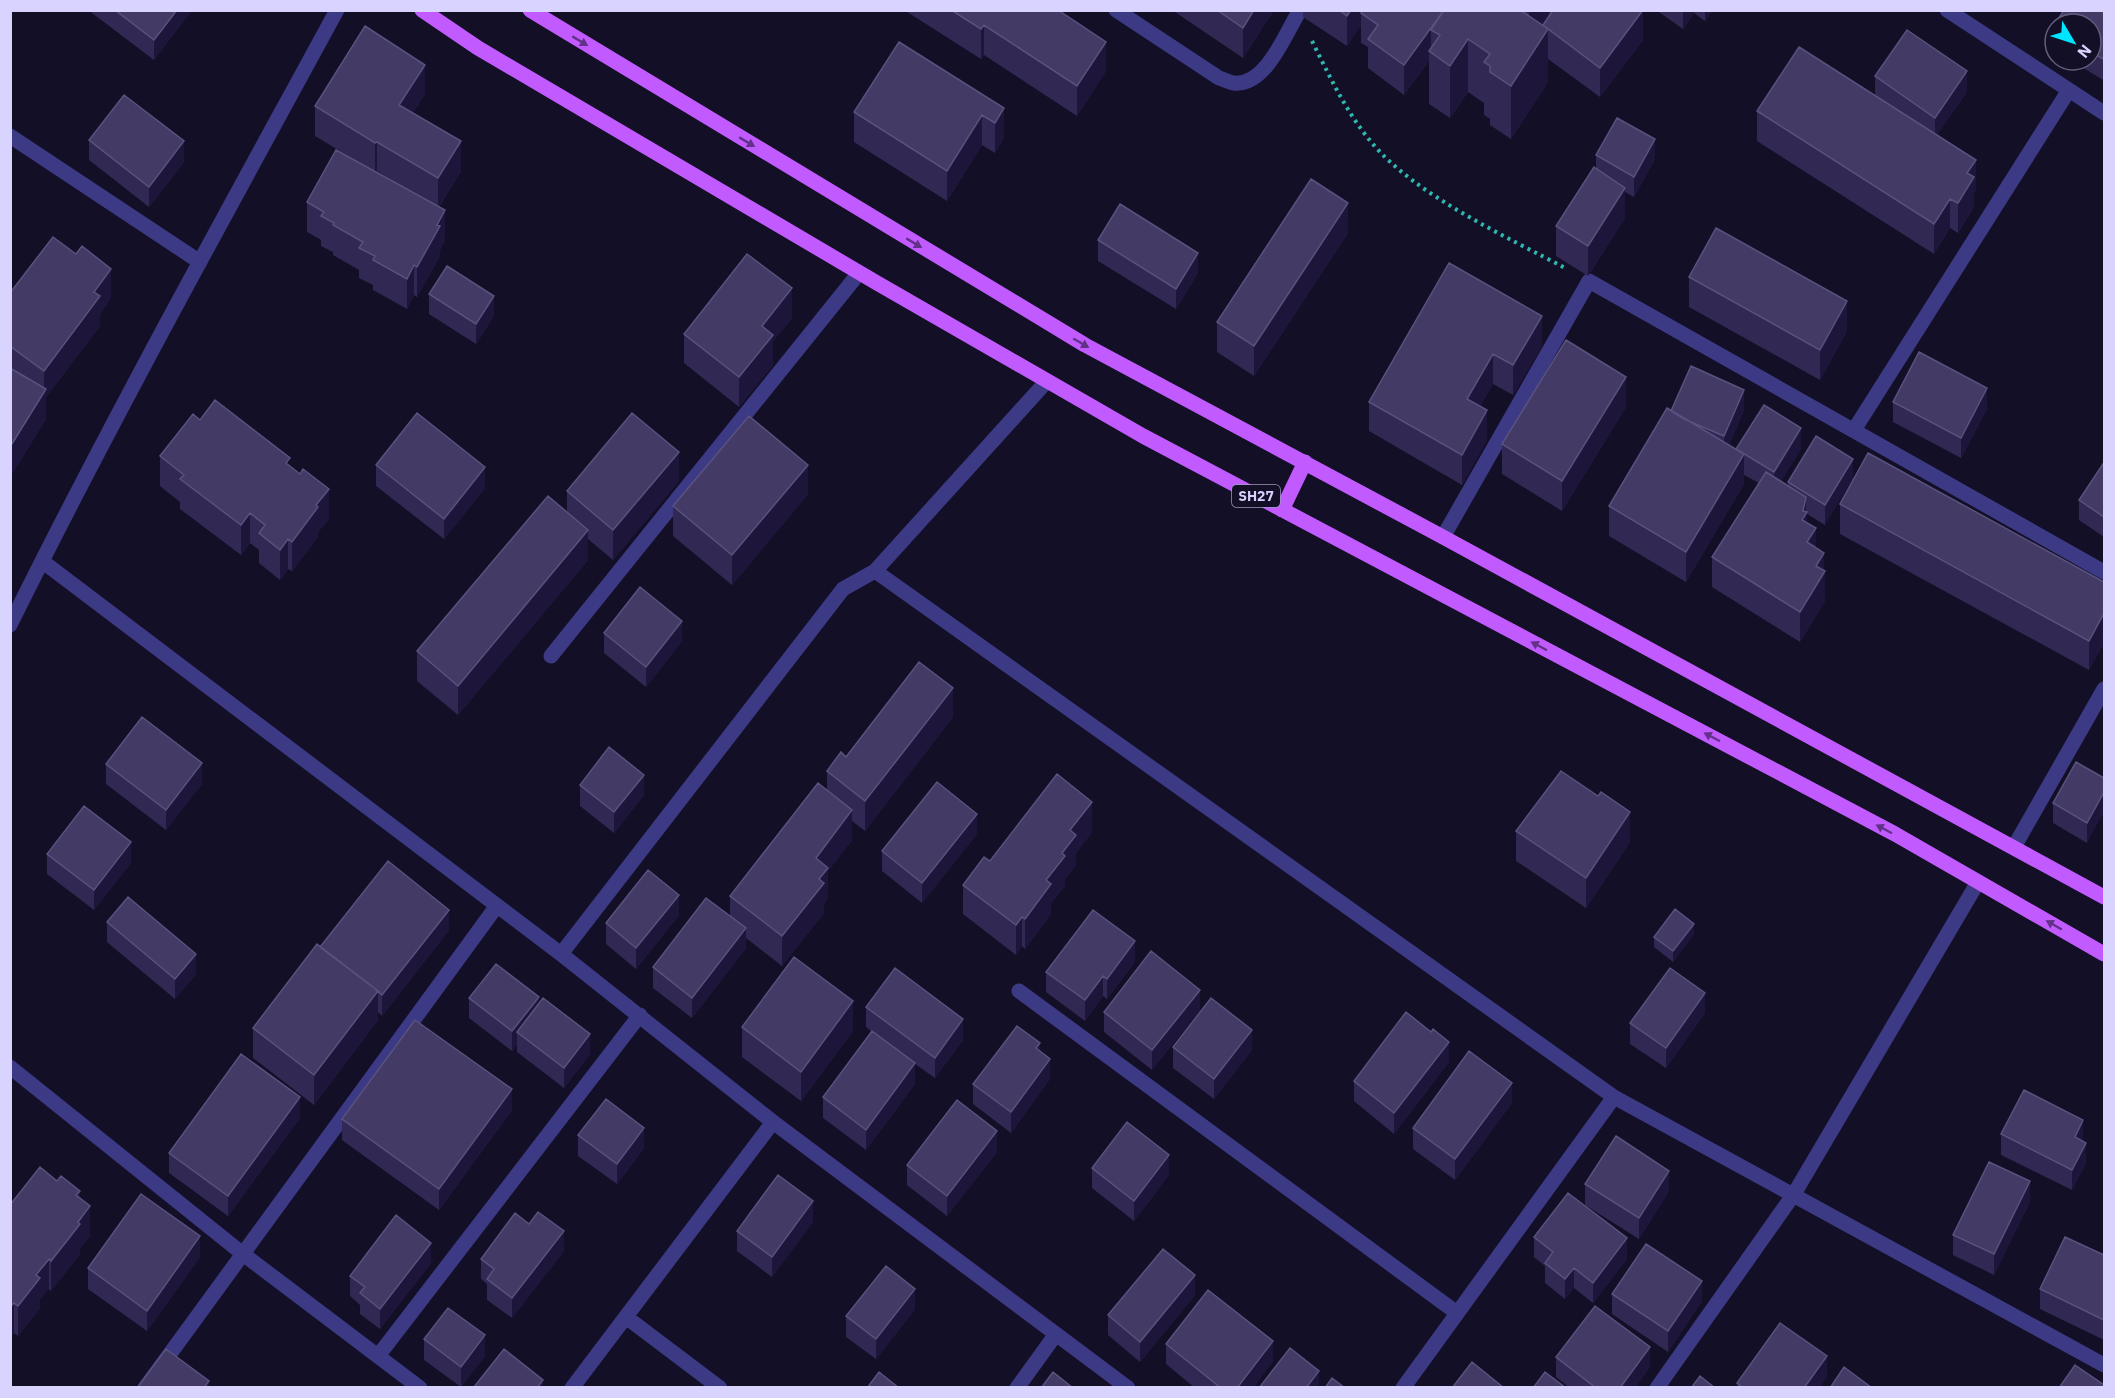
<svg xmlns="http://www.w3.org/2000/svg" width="2115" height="1398" viewBox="0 0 2115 1398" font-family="'IBM Plex Sans',sans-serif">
	<rect width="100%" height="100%" fill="#130f26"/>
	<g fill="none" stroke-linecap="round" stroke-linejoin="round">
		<!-- path -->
		<path stroke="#2fb8b0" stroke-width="4" stroke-dasharray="3 4.5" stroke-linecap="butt" d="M1312,41C1330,77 1346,112 1372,143C1415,195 1507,237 1567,269"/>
		<!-- lane -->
		<path stroke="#3d3a85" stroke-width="15" d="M551,656L859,273"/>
		<!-- street -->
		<path stroke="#3d3a85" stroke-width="15" d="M1116,10L1219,78C1223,79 1228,82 1233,83C1266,87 1285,34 1300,10
			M1947,10L2104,113
			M10,136L200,262
			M1854,430L2069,90
			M1443,537L1589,281L2104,572
			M42,561L561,954L773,1122L1128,1388
			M875,571L1614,1097L2104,1365
			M10,625C113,417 226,214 337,10
			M2014,847L2104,689
			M561,954L843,589L875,571L1047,381
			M1019,991L1457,1313
			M10,1067L243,1254L420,1388
			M626,1317L720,1388
			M378,1356L640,1015
			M145,1388L496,907
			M572,1388L773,1122
			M1017,1388L1056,1334
			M1403,1388L1614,1097
			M1657,1388L1794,1194L1978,882"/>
		<!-- primary -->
		<path stroke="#c25bff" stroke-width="15" d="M422,10L478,48L877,283L1143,436L1895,834L2104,954
			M530,10L1085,345L1443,537L2104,897
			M1282,510L1305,462"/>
	</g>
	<!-- wall -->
	<path fill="#312854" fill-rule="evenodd" d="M88,10H192L154,60Z
		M904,10H1058L1106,71L1077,116L984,55L981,59Z
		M1172,10H1274L1243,58Z
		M1303,10H1643V40L1600,97L1548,59V82L1511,139L1490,125V119L1484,115V103L1468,92L1450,118L1429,104V61L1404,95L1368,68V47L1361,43V25L1347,46L1303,17Z
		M1656,10H1713L1705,21L1694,13L1683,29Z
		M2104,10V77L2103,80L2070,60H2091V24Z
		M2055,24V51L2052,49V29Z
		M1875,76L1967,92L1937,135L1976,190L1974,192V207L1958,233L1950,228L1934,254L1757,141V111L1875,95Z
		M425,94L413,113L461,171L439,207L445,240L440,250V256L417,297L414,295L407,309L373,290V285L359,278V270L333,255V252L321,246V240L307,232V202L353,159L315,136V106ZM377,171L400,185L376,172Z
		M1004,108V138L995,153L982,145L947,201L854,142V112Z
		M89,140L184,162L149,207L89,160Z
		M1596,155L1655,159L1634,197L1625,192V218L1588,276L1556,256V226L1596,169Z
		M1348,233L1254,376L1217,352V322Z
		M1098,240L1198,273L1176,309L1098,261Z
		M1449,263L1542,346L1513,395L1493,384L1480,406L1487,440L1462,485L1369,431V402Z
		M1689,277L1847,331L1820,380L1689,307Z
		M10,293L111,298L100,314V326L46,397V419L10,477Z
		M429,294L494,316L476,344L429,314Z
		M792,318L773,341V365L739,407L684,363V334Z
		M1893,402L1987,409L1961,458L1893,422Z
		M1626,407L1562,511L1502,474V444Z
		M1744,410L1729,445L1736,450L1801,449L1781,481L1788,486V482L1853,459L1825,525L1807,514V523L1824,570L1825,601L1800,642L1712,587V557L1759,483L1744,475V484L1686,582L1609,536V506L1671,411Z
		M200,420L290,466L329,519L318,532V537L292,571L288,569L280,580L259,563V550L250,543L241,555L180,509V502L160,486V456Z
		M376,465L485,488L444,539L376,486Z
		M2104,465V537L2079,520V500Z
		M679,481L613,560L588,539V560L458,715L417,681V651L567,512V491Z
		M808,494L732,585L673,536V506Z
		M1840,504L2104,582V643L2089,670L1840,534Z
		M604,633L682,641L646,687L604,653Z
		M953,717L865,831L852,821V840L828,871V898L824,904V913L782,966L746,938V948L692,1018L653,988V967L730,916V896L827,790V771L846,757Z
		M106,764L202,784L166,830L106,784Z
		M2104,778L2087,843L2053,823V803Z
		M580,785L644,795L614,833L580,806Z
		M1516,831L1630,842L1586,908L1516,861Z
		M1092,832L1076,853V865L1065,879V886L1051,903V914L1025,949L1022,946L1016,955L963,914V885L990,861Z
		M977,834L922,903L882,871V851Z
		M47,854L131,863L94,910L47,874Z
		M679,915L636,969L606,944V923Z
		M107,922L196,974L175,999L107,942Z
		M449,930L382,1016L378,1012V1020L314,1105L253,1058V1028L320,947Z
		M1694,934L1673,962L1654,947V937Z
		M1135,962L1107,999L1103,996L1085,1021L1046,992V972Z
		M469,998L539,1005L590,1054L564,1088L517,1052V1045L512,1051L469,1018Z
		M866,1007L963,1040L935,1078L915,1064V1084L866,1150L823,1118V1097L872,1032L866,1027Z
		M1200,1010L1152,1070L1104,1032V1012Z
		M1705,1013L1666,1068L1630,1044V1023Z
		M742,1027L853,1031L801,1101L742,1057Z
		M1431,1032L1449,1062L1394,1134L1354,1101V1081Z
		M1173,1047L1252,1050L1214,1099L1173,1068Z
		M1040,1052L1050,1079L1011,1133L973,1104V1084Z
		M1512,1103L1455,1180L1413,1149V1128Z
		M512,1110L439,1210L342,1140V1119Z
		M300,1118L228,1216L169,1173V1153Z
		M2001,1134L2083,1140L2086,1163L2072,1190L2001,1155Z
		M578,1135L644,1148L617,1184L578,1156Z
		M997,1152L947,1216L907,1185V1165Z
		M1092,1168L1169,1175L1134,1221L1092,1188Z
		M1585,1184L1669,1191L1639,1239L1585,1205Z
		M80,1198L90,1236L80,1248V1254L51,1291L49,1289L40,1299V1308L18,1336L14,1333L10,1205Z
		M2030,1202L1994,1275L1953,1255V1235Z
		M813,1222L772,1277L737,1251V1231Z
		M1534,1237L1627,1259L1593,1303L1574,1288L1565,1299L1545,1283V1266L1534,1257Z
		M564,1251L512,1318L487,1300V1284L481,1279V1259Z
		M2104,1255V1340L2040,1309V1289Z
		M200,1257L147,1331L88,1289V1268Z
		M431,1263L380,1329L360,1314V1305L350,1296V1276Z
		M1612,1294L1702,1301L1668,1352L1612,1314Z
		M1195,1295L1140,1362L1108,1335V1315Z
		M915,1309L876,1359L846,1337V1316Z
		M424,1339L485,1356L461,1387L424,1360Z
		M1166,1344L1273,1361L1253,1388H1195L1166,1364Z
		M1556,1357L1650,1367L1635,1388H1570L1556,1377Z
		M1827,1376L1819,1388H1737V1383Z"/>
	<!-- shaded-wall -->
	<path fill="#1d163a" d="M177,10H192L154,60V40Z
		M1254,10H1274L1243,58V28Z
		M1351,10H1370L1361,13V25L1347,46V16Z
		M1444,10L1440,35L1431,30V53L1429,51V61L1404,95V65Z
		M1529,10H1554L1529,46Z
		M1643,10V40L1600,97V68Z
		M1683,10H1694V13L1683,29Z
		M1705,10H1713L1705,21Z
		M984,25V55L981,59V29Z
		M1548,29V82L1511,139V86Z
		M1468,39V92L1450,118V66Z
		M1106,42V71L1077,116V86Z
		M2104,56V77L2103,80V59Z
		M425,65V94L399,135V105Z
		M1967,71V92L1935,138V118Z
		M1004,108V138L995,153V123Z
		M982,115V145L947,201V171Z
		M1655,139V159L1634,197V177Z
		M184,141V162L149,207V187Z
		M461,141V171L438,208V178Z
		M377,142V171L375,173V143Z
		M1976,160V190L1974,192V207L1958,233V203L1967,173Z
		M1625,188V218L1588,276V246Z
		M1950,199V228L1934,254V224Z
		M1348,203V233L1254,376V346Z
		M445,210V240L440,250V256L417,297V267Z
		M1198,253V273L1176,309V289Z
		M414,265V295L407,309V279Z
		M111,269V298L100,314V326L46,397V419L10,477V447L44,393V371L94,292Z
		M792,288V318L773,341V365L739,407V377L762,326Z
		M494,296V316L476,344V324Z
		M1847,301V331L1820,380V350Z
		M1542,316V346L1513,395V365Z
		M1493,354V384L1467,428V399Z
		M1626,377V407L1562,511V481Z
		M1987,388V409L1961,458V438Z
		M1744,390V410L1724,457V436Z
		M1487,410V440L1462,485V455Z
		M1801,428V449L1774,493V472Z
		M679,452V481L613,560V530Z
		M1744,454V484L1686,582V552Z
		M1853,459V479L1825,525V505Z
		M808,465V494L732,585V555Z
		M485,467V488L444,539V519Z
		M329,489V519L318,532V537L292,571V542L316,505Z
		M1806,497V514L1807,512V542L1816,528V558L1802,550L1803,511Z
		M250,513V543L241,555V525Z
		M588,530V560L458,715V686Z
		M288,539V569L280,580V550Z
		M1824,553V573L1825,571V601L1800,642V612L1816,566Z
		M2104,613V643L2089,670V641Z
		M682,621V641L646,687V667Z
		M953,688V717L865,831V801Z
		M202,763V784L166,830V810Z
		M644,775V795L614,833V812Z
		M2104,792V812L2087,843V823Z
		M1092,802V832L1076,853V865L1065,879V886L1051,903V914L1025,949V919L1062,853L1070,830Z
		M852,810V840L828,871V898L824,904V913L782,966V936L816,858Z
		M1630,812V842L1586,908V878Z
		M977,814V834L922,903V883Z
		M131,842V863L94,910V890Z
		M679,895V915L636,969V948Z
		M449,910V930L382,1016V995Z
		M1022,917V946L1016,955V925Z
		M1694,924V934L1673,962V951Z
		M746,928V948L692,1018V998Z
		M1135,941V962L1107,999V979Z
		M196,954V974L175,999V979Z
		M1103,976V996L1085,1021V1000Z
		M1200,990V1010L1152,1070V1050Z
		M378,991V1020L314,1105V1075Z
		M1705,993V1013L1666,1068V1048Z
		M539,997V1017L517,1032V1045L512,1051V1031Z
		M853,1001V1031L801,1101V1072Z
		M963,1019V1040L935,1078V1058Z
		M1252,1030V1050L1214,1099V1079Z
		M590,1034V1054L564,1088V1068Z
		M1449,1042V1062L1394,1134V1113Z
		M1040,1043V1063L1036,1048Z
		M1050,1059V1079L1011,1133V1112Z
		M915,1063V1084L866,1150V1130Z
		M1512,1083V1103L1455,1180V1159Z
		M512,1089V1110L439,1210V1189Z
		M300,1097V1118L228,1216V1196Z
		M2083,1120V1140L2075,1157V1137Z
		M644,1128V1148L617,1184V1164Z
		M997,1131V1152L947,1216V1196Z
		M2086,1143V1163L2072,1190V1170Z
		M1169,1155V1175L1134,1221V1201Z
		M1669,1171V1191L1639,1239V1218Z
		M2030,1181V1202L1994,1275V1254Z
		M80,1191V1219L90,1206V1236L80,1248V1254L51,1291V1261L76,1195Z
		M813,1201V1222L772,1277V1257Z
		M564,1231V1251L512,1318V1298Z
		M200,1236V1257L147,1331V1311Z
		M1627,1238V1259L1593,1303V1283Z
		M431,1243V1263L380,1329V1309Z
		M49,1259V1289L40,1299V1308L18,1336V1306L36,1275Z
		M1574,1268V1288L1565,1299V1279Z
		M1195,1275V1295L1140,1362V1342Z
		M1702,1281V1301L1668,1352V1331Z
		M915,1289V1309L876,1359V1339Z
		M14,1303V1333L10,1337V1307Z
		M485,1335V1356L461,1387V1367Z
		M1273,1341V1361L1253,1388H1237Z
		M1650,1347V1367L1635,1388H1620Z
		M1827,1356V1376L1819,1388H1804Z
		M1319,1371V1388H1306Z
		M543,1380V1388H537Z
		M209,1381V1388H204Z"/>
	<!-- building -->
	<path fill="#433a66" stroke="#5a527e" stroke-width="1.5" d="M115,10H177L154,40Z
		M951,10H1058L1106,42L1077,86L984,25L981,29Z
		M1217,10H1254L1243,28Z
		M1339,10H1351L1347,16Z
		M1363,10H1444L1404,65L1368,39L1378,25L1361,13Z
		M1444,10H1520L1548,29L1511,86L1490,72V66L1484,62L1490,54L1468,39L1450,66L1429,51L1440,35L1431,30Z
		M1553,10H1643L1600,68L1543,25Z
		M2064,10H2104V56L2103,59L2091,52V24H2055Z
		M365,26L425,65L399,105L461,141L438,178L377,142L375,143L315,106Z
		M1907,30L1967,71L1935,118L1875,76Z
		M899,42L1004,108L995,123L982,115L947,171L854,112Z
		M1799,47L1976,160L1967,173L1974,177L1958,203L1950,199L1934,224L1757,111Z
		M124,95L184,141L149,187L89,140Z
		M1617,118L1655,139L1634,177L1596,155Z
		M336,150L445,210L437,225L440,226L417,267L414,265L407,279L373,260L375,256L359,248L363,242L333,225L334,223L321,216L324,212L307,202Z
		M1594,167L1625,188L1588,246L1556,226Z
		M1311,179L1348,203L1254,346L1217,322Z
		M1120,204L1198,253L1176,289L1098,240Z
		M1716,228L1847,301L1820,350L1689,277Z
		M53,237L76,254L82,246L111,269L94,292L100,296L44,371L10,346V293Z
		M747,254L792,288L762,326L773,335L739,377L684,334Z
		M1449,263L1542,316L1513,365L1493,354L1467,399L1487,410L1462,455L1369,402Z
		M447,266L494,296L476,324L429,294Z
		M1566,340L1626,377L1562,481L1502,444Z
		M1919,352L1987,388L1961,438L1893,402Z
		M1691,366L1744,390L1724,436L1684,419L1671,411Z
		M10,368L46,389L10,447Z
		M215,400L290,458L286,463L300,474L303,469L329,489L316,505L318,507L292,542L288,539L280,550L259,533L265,525L250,513L241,525L180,479L184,475L160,456L193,414L200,420Z
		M1764,405L1801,428L1774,472L1736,449Z
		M1667,408L1744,454L1686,552L1609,506Z
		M417,413L485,467L444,519L376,465Z
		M632,413L679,452L613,530L567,491Z
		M749,416L808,465L732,555L673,506Z
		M1816,436L1853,459L1825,505L1788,482Z
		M1868,453L2104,582V613L2089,641L1840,504Z
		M2103,464L2104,465V517L2079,500Z
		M1766,472L1806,497L1803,511L1807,512L1802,520L1816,528L1807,542L1824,553L1816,566L1825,571L1800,612L1712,557Z
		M548,496L588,530L458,686L417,651Z
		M640,587L682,621L646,667L604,633Z
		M919,662L953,688L865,801L827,771L841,752L846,757Z
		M142,717L202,763L166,810L106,764Z
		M609,747L644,775L614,812L580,785Z
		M2076,762L2104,778V792L2087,823L2053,803Z
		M1561,771L1598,796L1601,792L1630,812L1586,878L1516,831Z
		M1057,774L1092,802L1070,830L1076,835L1062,853L1065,856L1046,880L1051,884L1025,919L1022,917L1016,925L963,885L984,857L990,861Z
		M937,782L977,814L922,883L882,851Z
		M818,783L852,810L816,858L828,868L819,879L824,883L782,936L730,896Z
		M84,806L131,842L94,890L47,854Z
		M388,861L449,910L382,995L377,991H378L320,947Z
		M648,870L679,895L636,948L606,923Z
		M128,897L196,954L175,979L107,922Z
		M706,898L746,928L692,998L653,967Z
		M1675,909L1694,924L1673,951L1654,937Z
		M1093,910L1135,941L1107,979L1103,976L1085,1000L1046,972Z
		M317,944L378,991L314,1075L253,1028Z
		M1151,951L1200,990L1152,1050L1104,1012Z
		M794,957L853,1001L801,1072L742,1027Z
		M496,964L539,997L512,1031L469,998Z
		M895,968L963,1019L935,1058L866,1007Z
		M1670,968L1705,993L1666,1048L1630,1023Z
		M543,998L590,1034L564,1068L517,1032Z
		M1211,998L1252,1030L1214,1079L1173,1047Z
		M1406,1012L1431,1032L1433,1029L1449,1042L1394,1113L1354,1081Z
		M415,1020L512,1089L439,1189L342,1119Z
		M1017,1026L1040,1043L1036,1048L1050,1059L1011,1112L973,1084Z
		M872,1031L915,1063L866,1130L823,1097Z
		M1469,1051L1512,1083L1455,1159L1413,1128Z
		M241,1054L300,1097L228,1196L169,1153Z
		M2024,1090L2083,1120L2075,1137L2086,1143L2072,1170L2001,1134Z
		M606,1099L644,1128L617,1164L578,1135Z
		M957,1100L997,1131L947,1196L907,1165Z
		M1127,1122L1169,1155L1134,1201L1092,1168Z
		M1616,1136L1669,1171L1639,1218L1585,1184Z
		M1989,1162L2030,1181L1994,1254L1953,1235Z
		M40,1167L57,1181L61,1176L80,1191L76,1195L90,1206L78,1222L80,1224L51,1261L49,1259L36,1275L40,1278L18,1306L14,1303L10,1307V1205Z
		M778,1175L813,1201L772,1257L737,1231Z
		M1568,1193L1627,1238L1593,1283L1574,1268L1565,1279L1545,1263L1553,1252L1534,1237Z
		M141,1194L200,1236L147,1311L88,1268Z
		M538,1212L564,1231L512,1298L487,1279L494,1269L481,1259L515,1213L529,1224Z
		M396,1215L431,1243L380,1309L360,1293L365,1287L350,1276Z
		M2065,1237L2104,1255V1320L2040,1289Z
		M1646,1244L1702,1281L1668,1331L1612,1294Z
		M1163,1249L1195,1275L1140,1342L1108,1315Z
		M886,1266L915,1289L876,1339L846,1316Z
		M1208,1290L1273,1341L1237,1388H1221L1166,1344Z
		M1595,1306L1650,1347L1620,1388H1596L1556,1357Z
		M448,1308L485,1335L461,1367L424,1339Z
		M1780,1323L1827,1356L1804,1388H1744L1737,1383Z
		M1290,1348L1319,1371L1306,1388H1259Z
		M166,1349L209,1381L204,1388H137Z
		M504,1349L543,1380L537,1388H476L474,1387Z
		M1472,1362L1504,1388H1452Z
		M2075,1365L2104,1385V1388H2059Z
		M1844,1367L1872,1388H1830Z
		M879,1372L899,1388H867Z
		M1053,1372L1073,1388H1041Z
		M1545,1372L1566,1388H1533Z
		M1700,1376L1715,1388H1691Z
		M1332,1378L1345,1388H1325Z"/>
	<!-- one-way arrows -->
	<defs><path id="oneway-solid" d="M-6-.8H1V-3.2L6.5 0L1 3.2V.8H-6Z" transform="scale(1.5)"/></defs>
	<g fill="#623188">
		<use href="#oneway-solid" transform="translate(580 41) rotate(31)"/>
		<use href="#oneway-solid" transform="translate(747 142) rotate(31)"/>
		<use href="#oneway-solid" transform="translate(914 243) rotate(31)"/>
		<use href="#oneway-solid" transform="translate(1081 343) rotate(30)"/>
		<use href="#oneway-solid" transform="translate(1539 646) rotate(-152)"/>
		<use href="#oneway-solid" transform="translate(1712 737) rotate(-152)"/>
		<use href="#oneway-solid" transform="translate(1884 829) rotate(-152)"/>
		<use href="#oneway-solid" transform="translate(2054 925) rotate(-150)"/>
	</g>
	<g text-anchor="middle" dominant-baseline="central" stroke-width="4.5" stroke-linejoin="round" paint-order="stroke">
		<!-- shield labels -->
		<rect fill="#130f26" stroke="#9e99be" stroke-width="1.5" x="1232" y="485" width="48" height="22" rx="4.5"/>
		<g font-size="14" font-weight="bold" fill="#d9d4ff">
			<text x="1256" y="496">SH27</text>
		</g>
	</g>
	<!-- border -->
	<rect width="2115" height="1398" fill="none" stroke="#d9d4ff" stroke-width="24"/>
	<!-- north arrow -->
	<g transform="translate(2073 42) rotate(129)"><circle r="28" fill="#130f26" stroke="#625e7d" stroke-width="1.5"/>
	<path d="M0-4.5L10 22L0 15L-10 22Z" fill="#00e5ff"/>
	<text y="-9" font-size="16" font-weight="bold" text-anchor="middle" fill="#d9d4ff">N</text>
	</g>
</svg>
